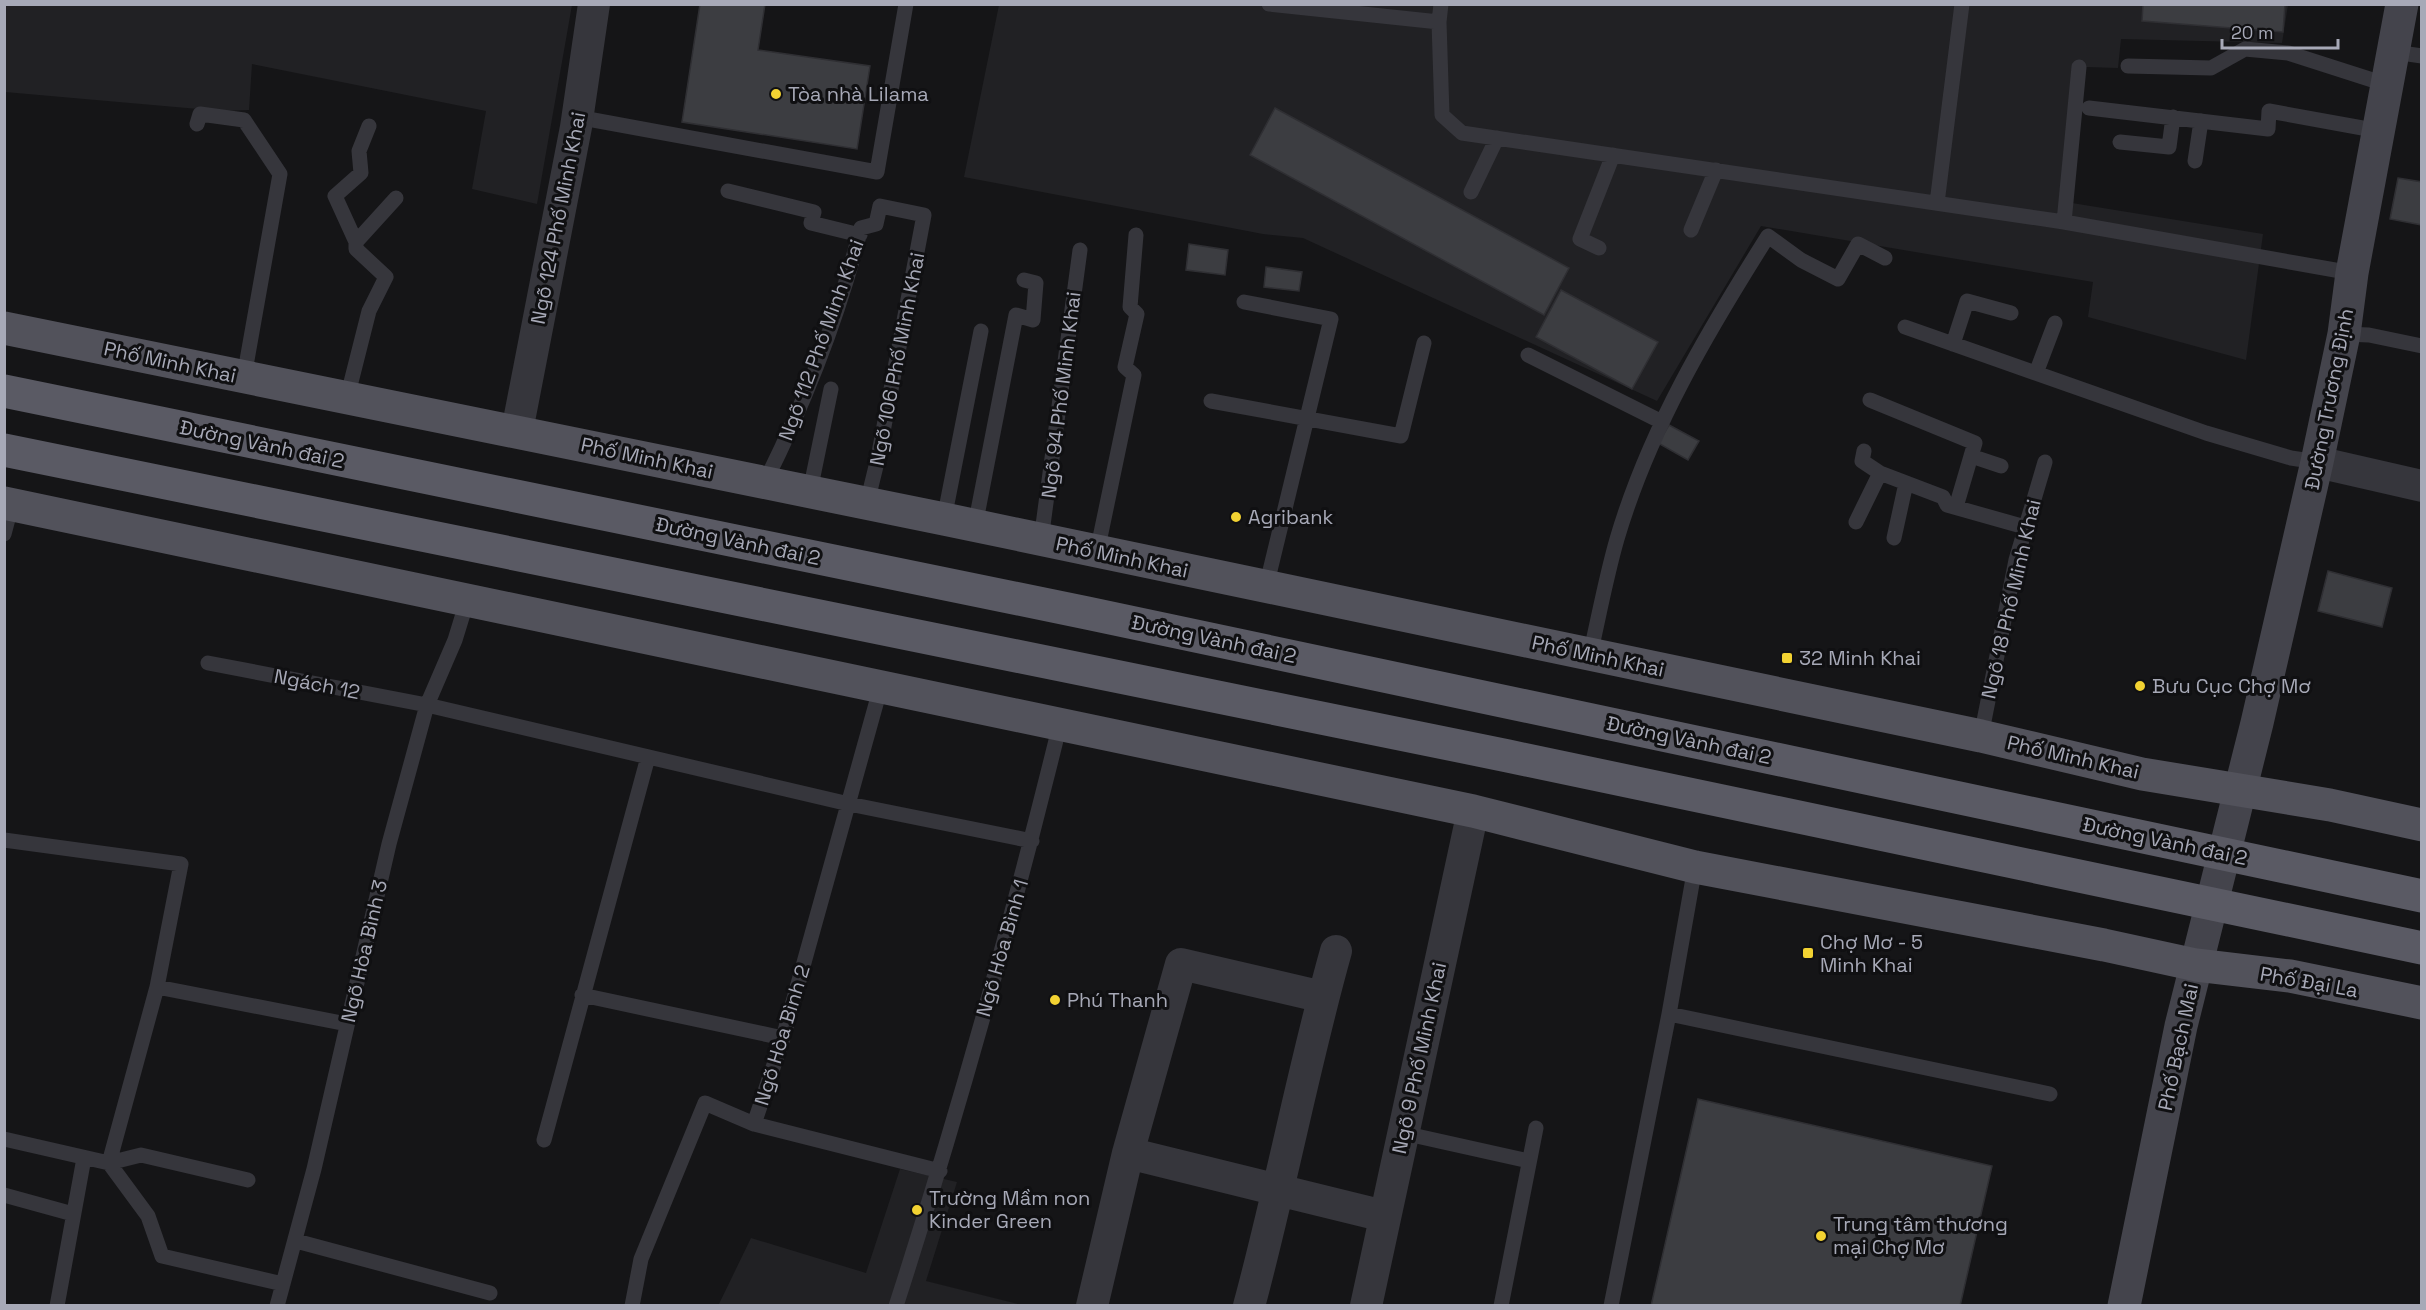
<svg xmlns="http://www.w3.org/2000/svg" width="2426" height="1310" viewBox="0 0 2426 1310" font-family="'Space Grotesk',sans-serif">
	<rect width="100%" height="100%" fill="#151517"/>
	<!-- built -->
	<path fill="#212124" d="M4,5H572L537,204L472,189L486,111L252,64L249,110L221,111L5,92Z
		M999,5H2288L2282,43L2121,39L2118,68L2086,67L2072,203L2263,234L2246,360L2088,317L2093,282L1761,226L1657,401L1303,238L1263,234L964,177Z
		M900,1169L957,1182L926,1281L1022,1305L718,1306L751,1238L866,1273Z"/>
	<!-- building -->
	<path fill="#3c3d41" stroke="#2f2f33" stroke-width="1.5" d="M700,4H765L758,50L870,66L857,149L682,122Z
		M2143,4H2285L2283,32L2142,21Z
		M1275,108L1569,268L1544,315L1250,155Z
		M2398,178L2422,182V225L2390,219Z
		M1189,244L1228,250L1225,275L1186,270Z
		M1266,267L1302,272L1299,291L1264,287Z
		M1561,290L1658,342L1632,389L1536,337Z
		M1669,425L1699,441L1688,460L1658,443Z
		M2328,571L2392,588L2382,627L2318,611Z
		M1698,1099L1992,1166L1960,1306H1651Z"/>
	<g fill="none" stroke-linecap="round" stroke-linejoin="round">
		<!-- service -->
		<path stroke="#36363c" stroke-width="15" d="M1269,4L1439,22
			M1441,4L1439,22L1442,115L1462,133L2064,222L2352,273
			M2394,52L2422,56
			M2128,66L2211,68L2245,49L2288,53L2388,85
			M2089,108L2268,129L2269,111L2379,131
			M577,117L877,172L906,4
			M197,124L200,114L244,120L280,174L244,377
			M2120,142L2169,147L2173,117
			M2195,161L2201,121
			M728,191L814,212L811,223L860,235
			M1471,192L1497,138
			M1937,203L1962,4
			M2064,222L2079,67
			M1691,230L1716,170
			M356,242L335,196L361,173L359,151L369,126
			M1599,248L1580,239L1613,155
			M1244,302L1331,319L1266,587
			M1905,327L2206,433L2291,458L2317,462
			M2344,334L2369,335L2422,346
			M1953,344L1967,301L2011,313
			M1528,355L1662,422
			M2036,373L2055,323
			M347,398L369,311L386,277L356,249V242L396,198
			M1870,400L1975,443L1971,456
			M1211,401L1401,436L1424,343
			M1864,451L1862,461L1880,473L1943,497L1947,505L2025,527
			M765,482C805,402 839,315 861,228L876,224L880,206L924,215L878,458L867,503
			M810,491L831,389
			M1956,507L1971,456L2001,466
			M944,519L981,331
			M1856,522L1880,473
			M975,526L1016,315L1033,320L1036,283L1024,280
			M4,534L12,504
			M1894,538L1906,483
			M1041,540L1080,250
			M1097,552L1134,375L1125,367L1137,314L1130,307L1136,235
			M1590,655C1599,616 1606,577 1617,539C1649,430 1708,331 1768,236L1801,260L1838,279L1858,244L1885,258
			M208,663L427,705L849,804L1032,841
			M1981,736L2016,560L2045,462
			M4,840L181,864L157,987L109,1163L148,1216L162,1256L283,1284
			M157,987L347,1024
			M582,995L783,1038
			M1669,1014L2050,1094
			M754,1124L940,1171
			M1403,1133L1529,1161
			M4,1139L109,1163L141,1155L248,1180
			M544,1140L648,757
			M4,1195L73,1214
			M296,1241L490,1293
			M57,1306L84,1158
			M277,1306L314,1169L389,844L427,705L455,640L467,601
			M632,1306L641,1259L705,1103L754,1124L783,1038L881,686
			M896,1306C958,1114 1012,920 1060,724
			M1501,1306L1536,1128
			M1611,1306L1669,1014L1695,867"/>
		<!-- minor -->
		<path stroke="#36363c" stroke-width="32" d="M517,431L576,127L594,4
			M2317,462L2422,486
			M1128,1153L1384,1216
			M1092,1306L1128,1153L1181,964L1323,997
			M1249,1306C1281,1188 1303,1068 1336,951
			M1366,1306L1473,811"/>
		<!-- secondary -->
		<path stroke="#44444c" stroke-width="33" d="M2124,1306L2181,1026L2257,723L2317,462L2344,334L2352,273L2402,4"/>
		<!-- primary -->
		<path stroke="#52525b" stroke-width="33" d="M4,328L944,519L1981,736L2142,774L2330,805L2422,825
			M4,503L1473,811L1695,867L2104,945L2196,965L2290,976L2422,1003"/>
		<!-- trunk-bridge -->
		<path stroke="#5a5a64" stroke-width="33" d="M4,391L1087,613L2422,896
			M4,450L1508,756L2422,948"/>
	</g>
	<!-- markers -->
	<g fill="#f2d232" stroke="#101012" stroke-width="2">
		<circle cx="776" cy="94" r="6"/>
		<circle cx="1236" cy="517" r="6"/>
		<rect x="1781" y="652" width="12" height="12" rx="3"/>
		<circle cx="2140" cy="686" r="6"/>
		<rect x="1802" y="947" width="12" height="12" rx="3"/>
		<circle cx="1055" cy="1000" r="6"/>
		<circle cx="917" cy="1210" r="6"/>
		<circle cx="1821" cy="1236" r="6"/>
	</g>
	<g text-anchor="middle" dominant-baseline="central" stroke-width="6" stroke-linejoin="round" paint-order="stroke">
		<!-- poi labels -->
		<g font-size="20" fill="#a7a9b7" stroke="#101012" text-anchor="start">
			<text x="788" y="94">Tòa nhà Lilama</text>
			<text x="1248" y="517">Agribank</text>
			<text x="1799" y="658">32 Minh Khai</text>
			<text x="2152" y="686">Bưu Cục Chợ Mơ</text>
			<text x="1820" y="942">Chợ Mơ - 5<tspan x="1820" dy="23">Minh Khai</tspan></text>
			<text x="1067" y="1000">Phú Thanh</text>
			<text x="929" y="1198">Trường Mầm non<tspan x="929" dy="23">Kinder Green</tspan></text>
			<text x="1833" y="1224">Trung tâm thương<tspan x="1833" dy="23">mại Chợ Mơ</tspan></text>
		</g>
		<!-- street labels -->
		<g font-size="20" fill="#a7a9b7" stroke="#101012">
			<text transform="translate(558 218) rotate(-79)">Ngõ 124 Phố Minh Khai</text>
			<text transform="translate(821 340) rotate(-70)">Ngõ 112 Phố Minh Khai</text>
			<text transform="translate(897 359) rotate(-79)">Ngõ 106 Phố Minh Khai</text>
			<text transform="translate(170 362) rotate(12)">Phố Minh Khai</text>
			<text transform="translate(1061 395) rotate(-83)">Ngõ 94 Phố Minh Khai</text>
			<text transform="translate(2329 399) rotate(-79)">Đường Trương Định</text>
			<text transform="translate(262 444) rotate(12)">Đường Vành đai 2</text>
			<text transform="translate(647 458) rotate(12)">Phố Minh Khai</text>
			<text transform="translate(738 541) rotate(12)">Đường Vành đai 2</text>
			<text transform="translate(1122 557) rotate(12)">Phố Minh Khai</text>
			<text transform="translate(2011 599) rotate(-77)">Ngõ 18 Phố Minh Khai</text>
			<text transform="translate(1214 639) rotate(12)">Đường Vành đai 2</text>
			<text transform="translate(1598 656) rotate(12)">Phố Minh Khai</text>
			<text transform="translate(317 684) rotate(11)">Ngách 12</text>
			<text transform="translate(1689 740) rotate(12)">Đường Vành đai 2</text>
			<text transform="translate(2073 757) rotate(13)">Phố Minh Khai</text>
			<text transform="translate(2165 841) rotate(12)">Đường Vành đai 2</text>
			<text transform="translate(1002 948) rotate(-74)">Ngõ Hòa Bình 1</text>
			<text transform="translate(364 951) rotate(-77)">Ngõ Hòa Bình 3</text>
			<text transform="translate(2309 982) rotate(10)">Phố Đại La</text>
			<text transform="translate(782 1035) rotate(-73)">Ngõ Hòa Bình 2</text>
			<text transform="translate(2178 1047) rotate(-78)">Phố Bạch Mai</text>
			<text transform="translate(1419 1058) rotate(-78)">Ngõ 9 Phố Minh Khai</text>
		</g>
	</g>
	<!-- border -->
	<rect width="2426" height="1310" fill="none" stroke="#a7a9b7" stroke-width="12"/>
	<!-- scale -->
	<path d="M2222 39v9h116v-9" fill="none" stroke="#a7a9b7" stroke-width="3"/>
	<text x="2231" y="39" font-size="18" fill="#a7a9b7" stroke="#101012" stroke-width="4.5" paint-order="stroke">20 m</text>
</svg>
